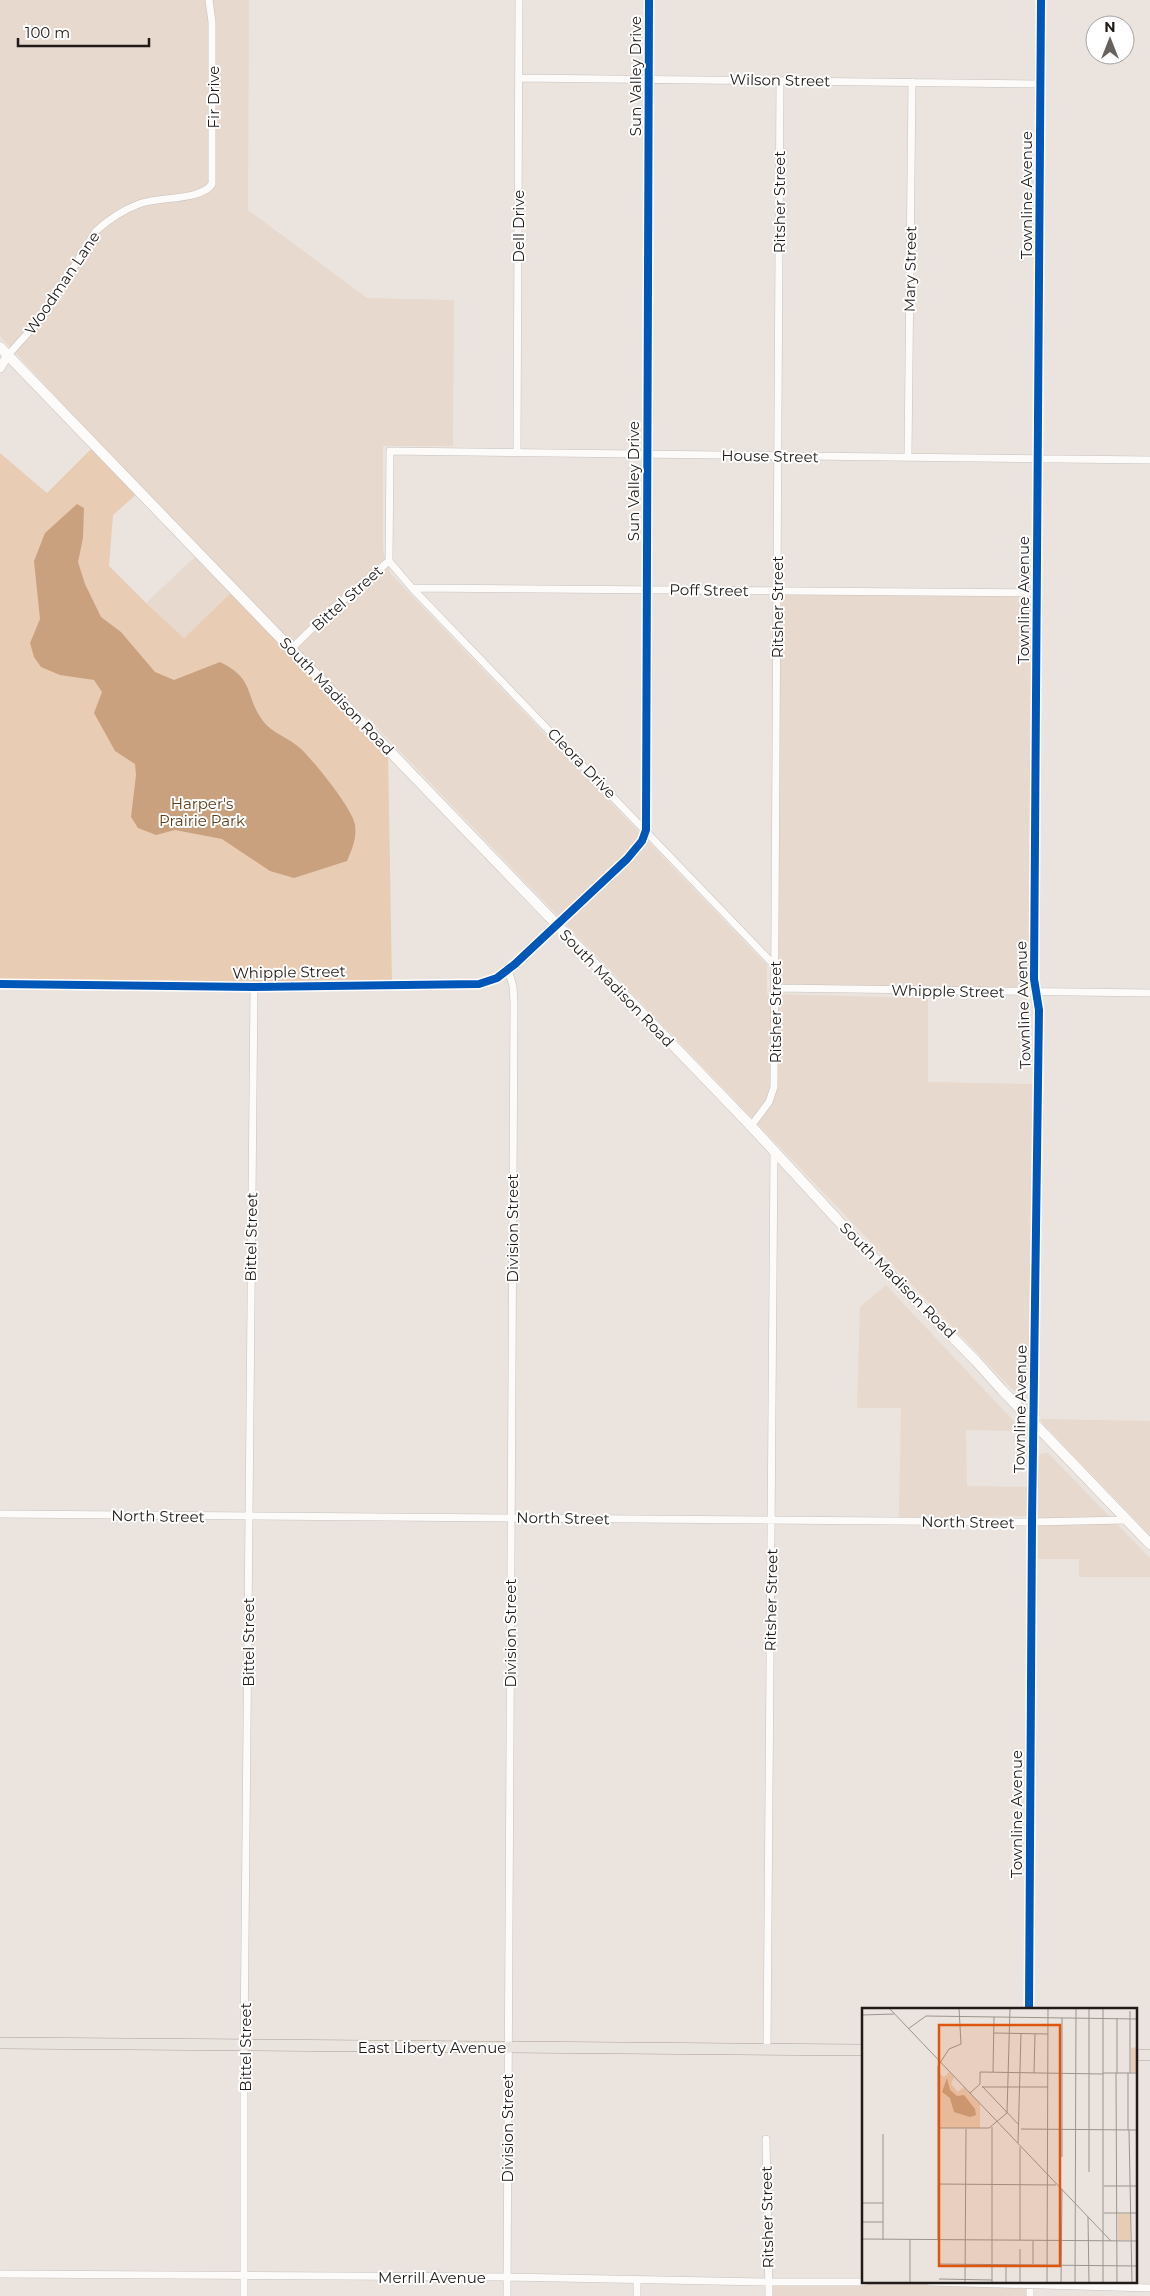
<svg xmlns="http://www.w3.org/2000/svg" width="1150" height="2296" viewBox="0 0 1150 2296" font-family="Montserrat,sans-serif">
	<rect width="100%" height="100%" fill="#ebe4de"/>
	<!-- built -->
	<path fill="#e7d9ce" d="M0,0H249L248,210L367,298L454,300L453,446H383V551L391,574L767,965V994L928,998V1082L1034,1084L1029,1353L1026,1386L1023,1390L1016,1391L1012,1389L371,721L291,649L234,590L184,638L146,603L199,553L0,336Z
		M777,590L1037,593L1036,992L775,988Z
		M886,1285L1023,1431L966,1430L967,1486L1037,1487V1458L1040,1454L1048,1453L1150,1558V1577H1079V1559H1038V1516L899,1518L901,1408H857L860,1307Z
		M1040,1419L1150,1421V1535L1044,1425Z
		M768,2282L1030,2284V2296H769Z"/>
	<!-- green -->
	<path fill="#e9ccb4" d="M95,445L139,492L113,515L109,566L146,603L184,638L234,590L388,749L392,984H0V453L47,493Z"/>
	<!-- water -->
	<path fill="#c9a17f" d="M77,504L84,508L83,538L78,562L85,584L101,617L121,632L155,672L174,680L220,662C256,680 244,695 263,721C272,733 289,738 300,748C313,760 353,809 355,825C357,838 352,849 347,861L294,878L270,871L222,839L175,830L156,835L138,828L131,817L136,775L135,764L115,751L94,713L102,692L94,680L60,675L41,667L34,657L30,643L40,619L34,561L45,533Z"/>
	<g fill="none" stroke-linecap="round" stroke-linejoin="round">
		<!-- minor casing -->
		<g stroke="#c7c1bd" stroke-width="8">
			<path id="minor" d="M519,78L1040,84
				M8,355L44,315L96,231C109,219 123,210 139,204C159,196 201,201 212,184V22L209,0
				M517,451L519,0
				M908,457L912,82
				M389,561L412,588L775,966
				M412,588L1037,593
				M291,649L330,611L389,561L390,451L1150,460
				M0,984L254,987L479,984L497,978L515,964L627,859L642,841L646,830L649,0
				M775,988L1150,993
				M751,1126L769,1102L774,1087L780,80
				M0,1514L1032,1522L1126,1520
				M1029,2010L1032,1522L1039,1010L1034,979L1041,0
				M767,2049L774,1151
				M766,2139L769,2296
				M0,2274L507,2277L768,2282H864
				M637,2281V2296
				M930,2282L1150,2288
				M1030,2282V2296
				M244,2296V2045L254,987
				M507,2296L514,1003L513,986L508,970"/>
		</g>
		<!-- tertiary casing -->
		<g stroke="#c7c1bd" stroke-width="10">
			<path id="tertiary" d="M0,368L8,355"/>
		</g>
		<!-- secondary casing -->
		<g stroke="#c7c1bd" stroke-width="11">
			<path id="secondary" d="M0,347L751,1126L857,1241L976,1361L1002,1390L1150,1544"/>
		</g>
		<!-- primary casing -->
		<g stroke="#ab9f94" stroke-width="12">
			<path id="primary" d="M0,2043L864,2050
				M1136,2055H1150"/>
		</g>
		<!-- minor -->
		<use href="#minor" stroke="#fcfbfa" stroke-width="7"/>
		<!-- tertiary -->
		<use href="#tertiary" stroke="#fcfbfa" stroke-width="9"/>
		<!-- secondary -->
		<use href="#secondary" stroke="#fcfbfa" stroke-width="10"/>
		<!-- primary -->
		<use href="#primary" stroke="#eae4df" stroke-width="11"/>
		<!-- cycleway casing -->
		<g stroke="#fff" stroke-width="11">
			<path id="cycleway" d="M0,984L254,987L479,984L497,978L515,964L627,859L642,841L646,830L649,0
				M1029,2010L1032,1522L1039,1010L1034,979L1041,0"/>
		</g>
		<!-- cycleway -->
		<use href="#cycleway" stroke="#0057b8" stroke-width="8"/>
	</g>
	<g text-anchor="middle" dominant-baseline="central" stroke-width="4" stroke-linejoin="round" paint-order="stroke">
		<!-- street labels -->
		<g font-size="15" fill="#201b18" stroke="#fff">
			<text transform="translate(635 76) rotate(-90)">Sun Valley Drive</text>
			<text transform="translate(780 80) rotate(1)">Wilson Street</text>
			<text transform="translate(213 97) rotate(-90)">Fir Drive</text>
			<text transform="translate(1026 195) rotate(-90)">Townline Avenue</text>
			<text transform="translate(779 202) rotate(-90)">Ritsher Street</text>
			<text transform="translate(518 226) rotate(-90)">Dell Drive</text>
			<text transform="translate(910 269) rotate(-89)">Mary Street</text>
			<text transform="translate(62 283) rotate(-56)">Woodman Lane</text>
			<text transform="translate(770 456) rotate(1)">House Street</text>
			<text transform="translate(633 481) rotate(-90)">Sun Valley Drive</text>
			<text transform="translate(709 590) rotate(1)">Poff Street</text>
			<text transform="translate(347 598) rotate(-42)">Bittel Street</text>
			<text transform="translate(1023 600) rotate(-90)">Townline Avenue</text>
			<text transform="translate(777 607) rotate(-90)">Ritsher Street</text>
			<text transform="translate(337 696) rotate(46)">South Madison Road</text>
			<text transform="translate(582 763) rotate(46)">Cleora Drive</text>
			<text transform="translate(289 972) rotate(-1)">Whipple Street</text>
			<text transform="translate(617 988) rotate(46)">South Madison Road</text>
			<text transform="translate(948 991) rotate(1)">Whipple Street</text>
			<text transform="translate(1023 1005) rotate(-92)">Townline Avenue</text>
			<text transform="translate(775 1012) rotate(-90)">Ritsher Street</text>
			<text transform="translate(512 1228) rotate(-90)">Division Street</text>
			<text transform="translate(251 1237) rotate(-89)">Bittel Street</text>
			<text transform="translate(898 1280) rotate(45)">South Madison Road</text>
			<text transform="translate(1020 1409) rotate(-89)">Townline Avenue</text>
			<text transform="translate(158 1516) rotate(1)">North Street</text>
			<text transform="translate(563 1518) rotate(1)">North Street</text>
			<text transform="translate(968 1522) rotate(1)">North Street</text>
			<text transform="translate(771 1600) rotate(-89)">Ritsher Street</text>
			<text transform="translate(510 1633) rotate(-90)">Division Street</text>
			<text transform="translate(248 1642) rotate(-90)">Bittel Street</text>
			<text transform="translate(1016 1814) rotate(-90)">Townline Avenue</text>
			<text transform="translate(245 2047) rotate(-90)">Bittel Street</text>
			<text x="432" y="2047">East Liberty Avenue</text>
			<text transform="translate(507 2128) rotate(-90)">Division Street</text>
			<text transform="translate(767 2217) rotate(-91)">Ritsher Street</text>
			<text x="432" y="2277">Merrill Avenue</text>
		</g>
		<!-- park labels -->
		<g font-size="15" fill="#633d19" stroke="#fff">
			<text x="202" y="803">Harper's<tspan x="202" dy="17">Prairie Park</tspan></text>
		</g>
	</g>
	<!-- overview -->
	<g transform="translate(862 2008)">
		<rect width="275" height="275" fill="#ebe4de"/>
		<path d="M275,39V64H269V40ZM76,64L82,69L87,64L92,69L89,76L96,84L102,79L118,96V120H76ZM256,206H268V232H256Z" fill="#e9ccb4"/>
		<path d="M85,70L88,82L95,88L102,87L113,101L114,107L108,109L92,104L88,90L80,84Z" fill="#c9a17f"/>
		<path fill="none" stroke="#9a948f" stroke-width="1" d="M27,0L249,233M268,3V65M0,7L32,6M255,10V65M46,21L64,8L275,11M132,25L186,26M131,64L132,9M172,65L173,26M241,65H275M254,65L255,275M120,78L157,117M120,79H186M108,85L118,76V64L241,66M76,120H127L145,105L148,0M159,121L275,122M266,122V65M267,122L270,275M156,135L159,25M200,149V10M227,164V0M76,176L194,177M242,178H275M0,195H21M242,205H275M226,209L227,275M0,214H21M0,231L275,233M48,231V275M76,231V58L87,41L99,36L97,0M21,232V126M158,232V139M158,241V275M76,256L275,258M144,256V275M171,256V233M77,271L130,272M103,275L104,121M130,275V119M185,275L186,0M199,275L200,181M213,275L214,0M241,275V0"/>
		<path fill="#de560d" fill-opacity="0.15" stroke="#de560d" stroke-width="2.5" d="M77,17H198V258H77Z"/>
		<rect width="275" height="275" fill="none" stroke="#201b18" stroke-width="2.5"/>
	</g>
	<!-- north arrow -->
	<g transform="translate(1110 40)"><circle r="24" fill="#ffffff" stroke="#a6a4a3"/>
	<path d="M0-4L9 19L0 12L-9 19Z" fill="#67615d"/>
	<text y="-8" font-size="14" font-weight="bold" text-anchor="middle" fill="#201b18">N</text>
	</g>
	<!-- scale -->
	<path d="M18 38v8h131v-8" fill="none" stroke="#201b18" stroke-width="2.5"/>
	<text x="25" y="38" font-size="15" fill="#201b18" stroke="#ffffff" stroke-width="4" paint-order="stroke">100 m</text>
</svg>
